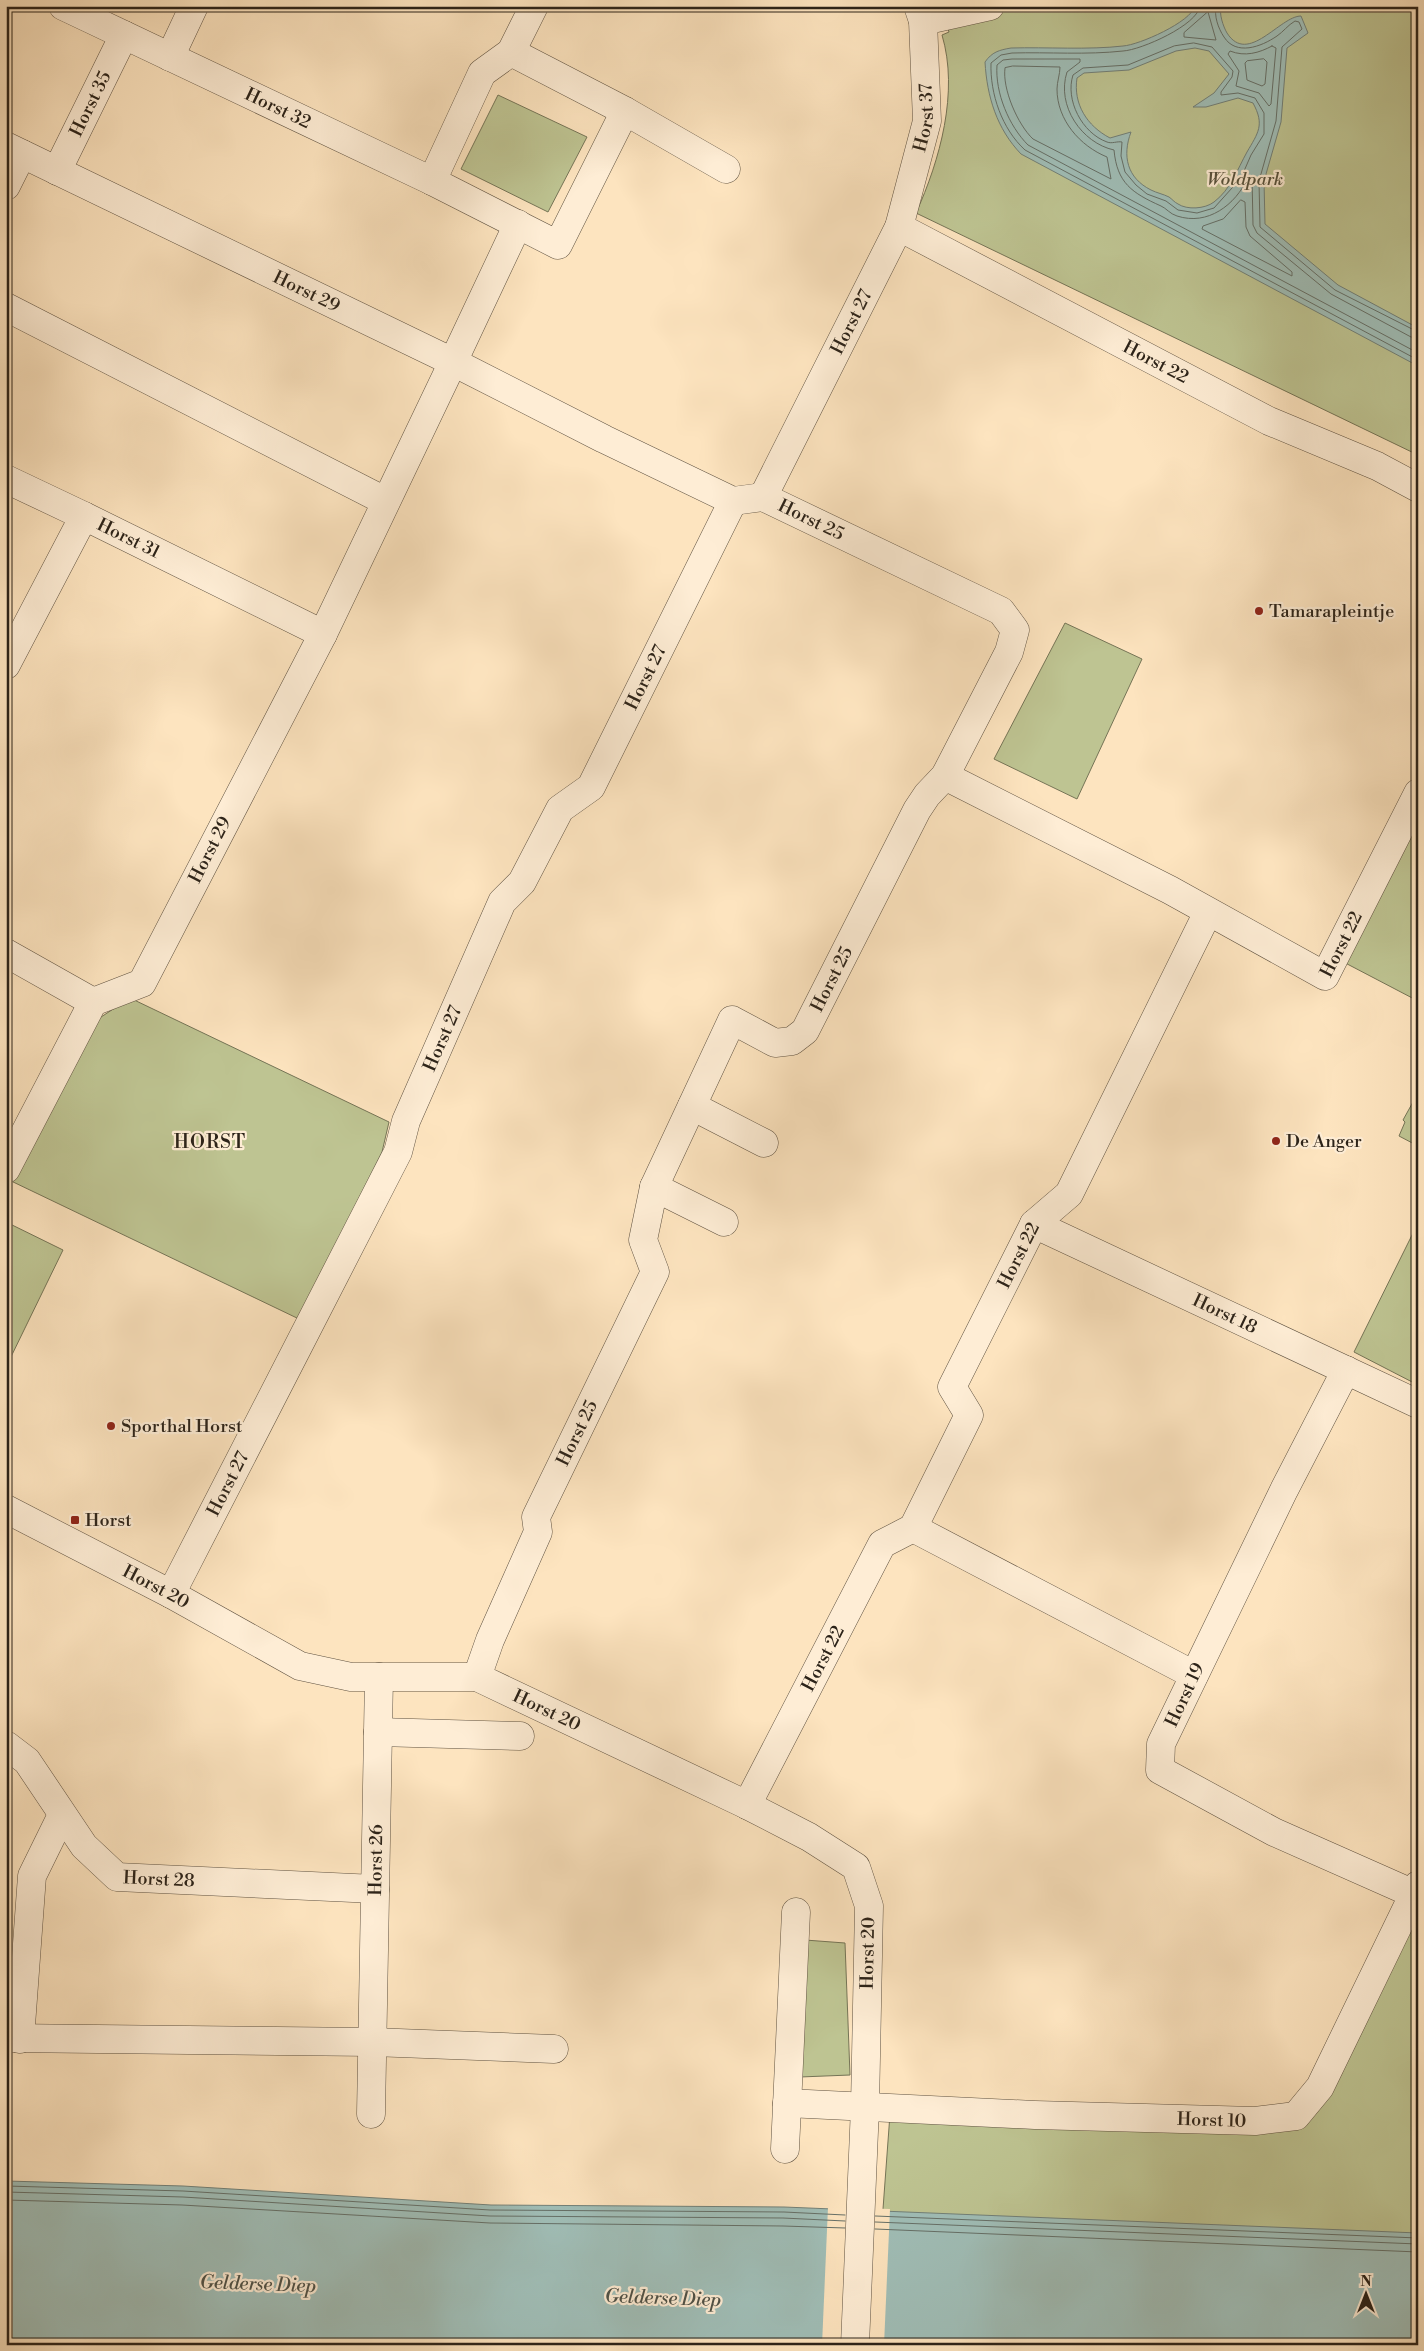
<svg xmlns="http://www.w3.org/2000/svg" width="1424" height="2351" viewBox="0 0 1424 2351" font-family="'Libre Bodoni',serif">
	<rect width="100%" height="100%" fill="#fde4bf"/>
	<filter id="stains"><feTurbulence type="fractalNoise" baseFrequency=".004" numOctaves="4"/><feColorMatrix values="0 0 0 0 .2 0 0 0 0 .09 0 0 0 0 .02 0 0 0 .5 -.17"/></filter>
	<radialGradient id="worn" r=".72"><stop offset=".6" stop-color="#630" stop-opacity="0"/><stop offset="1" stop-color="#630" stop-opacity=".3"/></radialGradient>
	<!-- green -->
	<path fill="#bec492" stroke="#757456" d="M941,6H1418V455L916,213C940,160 959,92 942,35L949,32Z
		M498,95L587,137L548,212L461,169Z
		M1065,623L1142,659L1077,799L994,759Z
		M1418,800V1001L1330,955Z
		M130,998L389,1122L382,1152L299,1319L9,1180L98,1019Z
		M1418,1093V1146L1399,1136L1405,1122L1403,1120Z
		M6,1222L63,1250L7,1365H6Z
		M1418,1223V1385L1354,1352Z
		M1418,1900V2345H873L890,2114L1301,2123Z
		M805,1940L845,1943L850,2075L800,2077Z"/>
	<!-- water -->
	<path fill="#a0beb7" stroke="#728078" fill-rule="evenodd" d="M1195,6H1221C1219,14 1223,26 1227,33C1248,66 1280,16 1301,16L1308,33L1287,48L1281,122L1264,181L1265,224L1338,285L1418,328V366L1021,154C997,129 987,97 985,62C992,52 999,50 1011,48C1046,47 1089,50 1123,46C1139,45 1191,22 1195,6ZM1195,48L1209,51L1229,74L1214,93L1193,107H1206L1238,98L1253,103C1265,125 1258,133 1247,152C1237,170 1231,189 1214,202C1205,209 1187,210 1178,204C1174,202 1172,199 1169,197C1163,194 1157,193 1151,190C1127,178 1122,156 1131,132L1110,138C1087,126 1073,104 1077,78L1084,73L1129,70L1176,51Z
		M6,2181L183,2186L491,2205L784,2207L1418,2233V2345H6Z"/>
	<!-- pier -->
	<path fill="#fde4bf" d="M828,2207L890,2209L884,2345H822Z"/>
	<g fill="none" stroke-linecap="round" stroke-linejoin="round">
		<!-- shore -->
		<path stroke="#667068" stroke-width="1" d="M1200,6C1198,25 1141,50 1123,51C1087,55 1048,52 1012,53L1001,55L991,63C990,94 1002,129 1025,150L1418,360
			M1216,6C1214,16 1218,28 1224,37C1236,56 1261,47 1277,36C1283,32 1288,25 1295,21L1299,22L1302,29L1282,47L1276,121L1259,181L1260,227L1335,290L1418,332
			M1208,12L1216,40L1184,37V33Z
			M1194,43L1212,47L1233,71L1232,77L1221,92V95L1238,93L1255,98L1264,113V134L1251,155L1241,178L1214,208L1197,213L1178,210L1166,201L1147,194L1136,185L1125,172L1121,156L1122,142C1117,141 1112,144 1107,142C1082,133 1065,100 1073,75L1083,68L1128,65L1174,46Z
			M1272,46L1276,48L1271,104L1269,106L1259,93L1236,86L1239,71L1228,54L1230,51C1245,57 1259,53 1272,46Z
			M1264,59L1267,62L1265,84L1262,86L1247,80L1245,63L1247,61Z
			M1013,66L1060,67C1060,74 1057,82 1057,89C1057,120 1080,146 1107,157L1111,179L1033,139C1018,125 1002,89 1005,68Z
			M1241,200L1245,202L1246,227L1250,236L1292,272V276L1202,229L1203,226L1223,219Z
			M1418,338L1411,337L1331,294L1257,233L1253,225L1252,177L1248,178C1235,205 1208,226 1177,216C1170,214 1166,208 1161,206C1132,193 1117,183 1114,150C1082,143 1056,106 1067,72L1080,62V59H1012L1003,60L997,65C995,93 1009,126 1028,145L1418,353
			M6,2186L183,2191L490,2210L784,2212L845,2215
			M6,2192L183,2197L490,2216L783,2218L845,2221
			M6,2200L182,2205L490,2223L783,2226L845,2228
			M875,2216L1418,2238
			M875,2222L1418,2244
			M875,2229L1418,2252"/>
		<!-- minor casing -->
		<g stroke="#605342" stroke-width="29">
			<g id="minor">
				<path id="s1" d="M63,6L432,181L482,73L511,52L534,6"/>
				<path d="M923,21L990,6"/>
				<path d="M511,52L625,111L726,169"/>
				<path d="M170,57L194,6"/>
				<path id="s2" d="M6,146L453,362L323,634L142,983L93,1002L6,1169"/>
				<path id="s3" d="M57,171L124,35"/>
				<path d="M432,181L558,245L625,111"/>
				<path d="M6,186L22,154"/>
				<path id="s4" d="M899,227L1269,421L1377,466L1418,488"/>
				<path d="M6,307L385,501"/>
				<path d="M6,479L84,516"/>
				<path id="s5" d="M763,497L899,227L927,121L923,21L918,6"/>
				<path id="s6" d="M6,665L84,516L323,634"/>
				<path id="s7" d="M945,776L1170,890L1325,976L1418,793"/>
				<path d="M6,953L93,1002"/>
				<path d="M692,1106L764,1143"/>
				<path d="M654,1187L724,1222"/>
				<path id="s8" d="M1034,1224L1418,1404"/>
				<path d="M1346,1370L1284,1490L1161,1744L1160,1770L1274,1832L1414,1894"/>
				<path id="s9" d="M6,1509L171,1594L300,1666L351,1677H477L747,1805L809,1837L856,1867L869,1906L865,2107L855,2345"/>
				<path d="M913,1528L1194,1675"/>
				<path id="s10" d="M171,1594L398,1152L406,1121L502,902L522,882L560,809L591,787L733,501"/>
				<path id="s11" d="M477,1677L490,1640L538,1532L536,1517L655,1272L643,1240L654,1187L732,1020L775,1043L792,1041L805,1031L917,810L927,795L945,776L1009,652L1015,630L1001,611L763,497L733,501L604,439L453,362L518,224"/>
				<path d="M378,1732L520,1736"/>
				<path id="s12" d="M6,1745L27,1761L84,1846L117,1877L375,1889"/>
				<path id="s13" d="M747,1805L882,1544L913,1528L969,1415L952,1387L1034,1224L1069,1194L1208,912"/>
				<path d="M6,2038L372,2042L554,2049"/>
				<path d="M20,2039L32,1876L62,1815"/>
				<path id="s14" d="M787,2103L1035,2115L1255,2121L1296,2116L1320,2087L1418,1885"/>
				<path id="s15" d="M371,2114L379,1677"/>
				<path d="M785,2149L796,1912"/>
			</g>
		</g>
		<!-- minor -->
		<use href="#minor" stroke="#feedd5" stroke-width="28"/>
	</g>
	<!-- markers -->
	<g fill="#8f2418" stroke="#feedd5" stroke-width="2">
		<circle cx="1259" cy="611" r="5"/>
		<circle cx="1276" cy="1141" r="5"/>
		<circle cx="111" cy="1426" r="5"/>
		<rect x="70" y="1515" width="10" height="10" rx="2.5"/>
	</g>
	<g text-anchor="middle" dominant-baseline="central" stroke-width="4.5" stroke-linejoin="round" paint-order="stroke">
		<!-- street labels -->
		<g font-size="18" fill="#2c2319" stroke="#feedd5">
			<text stroke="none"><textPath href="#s3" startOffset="75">Horst 35</textPath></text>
			<text stroke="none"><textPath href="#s1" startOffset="238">Horst 32</textPath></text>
			<text stroke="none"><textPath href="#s5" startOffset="415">Horst 37</textPath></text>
			<text stroke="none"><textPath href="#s2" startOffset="334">Horst 29</textPath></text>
			<text stroke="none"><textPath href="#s5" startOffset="196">Horst 27</textPath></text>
			<text stroke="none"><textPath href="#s4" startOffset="290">Horst 22</textPath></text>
			<text transform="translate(811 520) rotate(26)">Horst 25</text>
			<text stroke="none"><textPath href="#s6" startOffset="218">Horst 31</textPath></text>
			<text stroke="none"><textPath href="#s10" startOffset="1039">Horst 27</textPath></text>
			<text transform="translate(210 850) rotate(-63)">Horst 29</text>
			<text stroke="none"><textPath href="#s7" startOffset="465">Horst 22</textPath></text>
			<text stroke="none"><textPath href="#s11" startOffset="858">Horst 25</textPath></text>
			<text stroke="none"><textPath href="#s10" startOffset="619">Horst 27</textPath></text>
			<text stroke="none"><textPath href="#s13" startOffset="635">Horst 22</textPath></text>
			<text stroke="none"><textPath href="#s8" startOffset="211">Horst 18</textPath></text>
			<text stroke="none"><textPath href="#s11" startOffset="266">Horst 25</textPath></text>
			<text stroke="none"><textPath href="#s10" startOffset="124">Horst 27</textPath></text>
			<text stroke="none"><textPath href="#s9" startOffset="169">Horst 20</textPath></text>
			<text stroke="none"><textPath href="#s13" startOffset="165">Horst 22</textPath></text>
			<text transform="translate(1185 1695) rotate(-65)">Horst 19</text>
			<text stroke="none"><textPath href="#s9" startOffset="589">Horst 20</textPath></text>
			<text stroke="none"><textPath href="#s15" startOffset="254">Horst 26</textPath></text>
			<text stroke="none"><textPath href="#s12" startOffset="216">Horst 28</textPath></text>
			<text transform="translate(868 1953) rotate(-89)">Horst 20</text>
			<text stroke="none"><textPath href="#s14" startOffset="425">Horst 10</textPath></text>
		</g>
		<!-- park labels -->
		<g font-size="18" font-style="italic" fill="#58533d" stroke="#feedd5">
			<text x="1245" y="179">Woldpark</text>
		</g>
		<!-- poi labels -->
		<g font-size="18" fill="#2c2319" stroke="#feedd5" text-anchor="start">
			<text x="1269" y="611">Tamarapleintje</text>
			<text x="1286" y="1141">De Anger</text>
			<text x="121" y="1426">Sporthal Horst</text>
			<text x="85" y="1520">Horst</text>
		</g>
		<!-- neighbourhood labels -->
		<g font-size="19" letter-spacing="1" fill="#2c2319" stroke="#feedd5">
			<text x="210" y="1142">HORST</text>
		</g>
		<!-- water labels -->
		<g font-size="19" font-style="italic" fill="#4f5248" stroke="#feedd5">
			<text transform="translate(258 2284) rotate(2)">Gelderse Diep</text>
			<text transform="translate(663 2298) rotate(2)">Gelderse Diep</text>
		</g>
	</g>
	<!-- margin -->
	<rect width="1424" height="2351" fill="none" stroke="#fde4bf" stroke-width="25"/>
	<rect x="8" y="8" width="1409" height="2336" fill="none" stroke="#2c2319" stroke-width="2.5"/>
	<rect x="12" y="12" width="1399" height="2326" fill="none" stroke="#2c2319"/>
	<!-- north arrow -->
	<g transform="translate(1366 2294)" stroke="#feedd5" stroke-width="4" paint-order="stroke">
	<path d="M0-4L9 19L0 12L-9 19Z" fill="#2c2319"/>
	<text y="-8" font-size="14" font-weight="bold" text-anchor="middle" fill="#2c2319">N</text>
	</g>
	<rect width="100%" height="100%" filter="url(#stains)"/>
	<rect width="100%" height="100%" fill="url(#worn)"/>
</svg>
